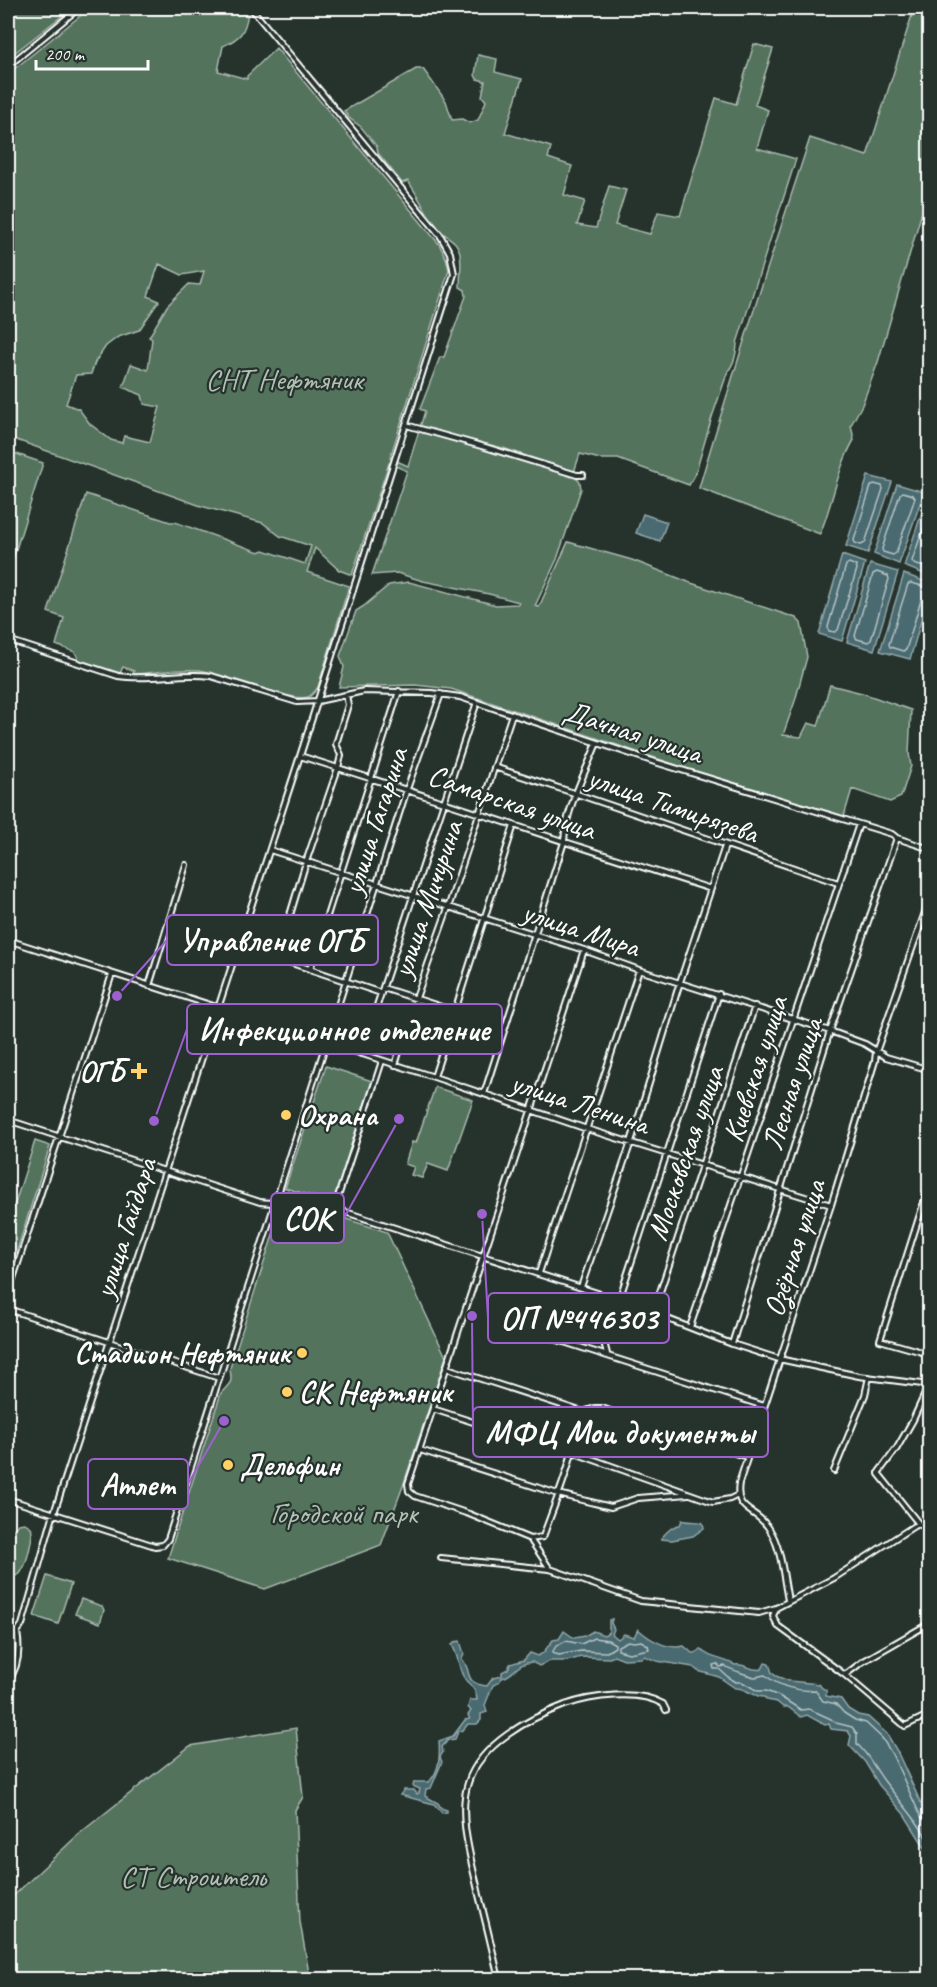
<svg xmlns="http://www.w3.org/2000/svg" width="937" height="1987" viewBox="0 0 937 1987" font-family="Caveat,sans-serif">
	<rect width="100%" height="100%" fill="#26332d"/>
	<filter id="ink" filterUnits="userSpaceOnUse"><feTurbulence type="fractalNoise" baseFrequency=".0167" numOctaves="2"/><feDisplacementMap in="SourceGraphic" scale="12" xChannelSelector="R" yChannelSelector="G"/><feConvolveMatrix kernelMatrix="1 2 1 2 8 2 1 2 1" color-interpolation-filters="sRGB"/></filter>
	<g filter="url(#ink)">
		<!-- green -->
		<path fill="#53735d" stroke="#a9b9ae" stroke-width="1.5" fill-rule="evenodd" d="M8,8H72L8,58Z
			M90,8H243L248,13C245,33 240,38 223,46L218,71L247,79V76L276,48L439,244L446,258L449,270L390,458L408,466L425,411L420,409L440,357H444L466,296L465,290L460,287C460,276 462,264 460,253C458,242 450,239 442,232C426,216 420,198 408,181L402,183L378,153L377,147L361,127L349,118L344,111L416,69H423L446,101L452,120L462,119L470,123L478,120L486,101L482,96L485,81L477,79L475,75L478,55L497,59L495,72L522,79L505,133L551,147L548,158L572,166L564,195L585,201L577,225L596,228L609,186L626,190L615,225L650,234L658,212L680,216L716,98L736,104L754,44L773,49L755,105L768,110L757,148L796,159L737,343C737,352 734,364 728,371L712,417L695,475L689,485L618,459H600L580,454L574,472L503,448L458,437L456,441L575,477L580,482L581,489L557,559L535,606L539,607L568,542L632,560L691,583L796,618L801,623L807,657L795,701L783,735L801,737L808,723L818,726L830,685L862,693L911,710L909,753L911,766L901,797L890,802L852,789L844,816L682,767L451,689L415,685L339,687L344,667L340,656L356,611L364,606L389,585L409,582L496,605L518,604L519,602L489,594L423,581L397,573L372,575L407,471L389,463L352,575L339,570L315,548L307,572L349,586L318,687C315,691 313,695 308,697C291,703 223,673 199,670C178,668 154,673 133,674L134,671L123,667L120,673L79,660L75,652L56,645L64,618L48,612L86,494L170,522H175L259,552L264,550L305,564L311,546L280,536L263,523L201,506L8,437V74ZM159,264L182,275L204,271L200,285L189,284L167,306L149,337L152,339L148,370L131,364L123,387L142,395L144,404L160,407L150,442L124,436L122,443L111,440L90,424L79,409L66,404L76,375L91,374L95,362L106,346L118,337L139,330L159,301L148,296Z
			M897,8H929V188L878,362L862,405L851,425L854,440C837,469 833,503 820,534L699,488C733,371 772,254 810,138L867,156L913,12Z
			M8,451L43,463L8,575Z
			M326,1066L372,1081L333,1202L285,1188Z
			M435,1087L473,1100L448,1171L428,1164L422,1178L411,1175L414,1167L405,1164L412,1142L416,1143Z
			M35,1141L50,1146L8,1279V1225Z
			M306,1206L387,1232L446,1357L403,1486L381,1545L265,1589L168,1558L221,1393C232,1381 232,1384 230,1368L279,1216L300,1223Z
			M25,1523L31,1527C34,1535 27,1564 21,1572C18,1577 13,1576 8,1575C7,1558 5,1536 18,1524Z
			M47,1576L71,1584L58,1624L34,1616Z
			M81,1599L102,1606L104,1610L100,1623L75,1614Z
			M296,1728L303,1797L295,1810L300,1922L310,1979H8V1901L80,1833L190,1746Z"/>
		<!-- water -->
		<path fill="#496a70" stroke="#92a6a9" stroke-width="1.5" d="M868,476L892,482L868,553L846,546Z
			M897,484L924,492L899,564L874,554Z
			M928,494H930L929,576L904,566Z
			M643,514L667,522L660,541L636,533Z
			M842,555L865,563L842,641L819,634Z
			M870,564L898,572L874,650L847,642Z
			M904,574L929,583V593L910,659L880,651Z
			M682,1520C689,1523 695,1520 703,1523L704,1528L693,1536L672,1540L661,1539C665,1533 673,1525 680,1525Z
			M612,1619L611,1623L614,1629L612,1634L618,1639L624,1634L634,1637L638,1629C650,1640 668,1650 684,1646L692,1653H696L700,1649C712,1660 721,1657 735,1665C745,1663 752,1672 762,1669L765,1663L769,1664L772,1673L776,1676L789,1681L819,1684L822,1688L826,1690V1696L841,1699L848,1709L858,1715L868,1717L887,1734L897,1751L929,1821V1854L904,1814L879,1785L865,1762L849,1745L851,1736L848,1731L831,1729L829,1724L825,1725L807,1715L801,1717L788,1707H783L777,1702L767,1700L764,1697C753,1697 745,1687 735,1688L719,1677L698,1671L693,1667L657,1661L644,1656L641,1658L624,1659L614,1655L610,1658L581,1657L567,1661H550L539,1666L532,1662C516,1663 515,1675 502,1678L498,1683L493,1685L485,1705L487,1712L481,1714V1720L477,1724H468L463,1730L458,1732L455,1739L448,1740L442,1747L443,1752L440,1757L442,1762L431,1788L426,1789L425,1796L438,1803L441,1808L447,1810V1812L442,1813L434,1804L400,1795L404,1790H414L417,1794L419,1793L420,1789L413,1786L414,1782H429C440,1771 440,1756 439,1741L453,1736L465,1720L470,1719L468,1715L471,1711L468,1707L470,1700H477C476,1686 469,1687 463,1676C458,1666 458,1654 452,1645L454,1642L460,1641L464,1654L462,1659C473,1671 462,1683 487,1686L493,1678L502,1676V1672L508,1669L510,1664L524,1660L530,1653L538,1656L543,1653L553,1640L559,1639L564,1631L574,1638L585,1636L593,1631L604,1635L609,1632V1620Z"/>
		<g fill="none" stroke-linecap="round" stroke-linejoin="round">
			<!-- shore -->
			<path stroke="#b6c3c6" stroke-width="1.5" d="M874,484L882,486L883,489L865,543L861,545L855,543L854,540L871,486Z
				M903,492L913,495L915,498L896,553L893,555L883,552L882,549L900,494Z
				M930,509L912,561L914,564L930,569
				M849,563L856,566L857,569L838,630L835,632L829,631L828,627L846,565Z
				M877,572L888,576L889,579L871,640L868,642L857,639L855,636L873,574Z
				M930,588L911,583L908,584L889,644L890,647L903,651L906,650L921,600L925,597L930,596
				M594,1638L608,1640L615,1644V1647L607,1652L581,1651L559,1655L552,1653L556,1646L566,1641L581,1644Z
				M628,1641L634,1642L641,1641L648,1645L649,1649L629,1653L618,1650V1646Z
				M930,1821H925L921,1817L892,1754L882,1738L866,1723L855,1720L844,1713L836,1704L823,1701L815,1690C798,1692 778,1686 765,1675C764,1675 756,1677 755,1677C750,1676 729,1669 725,1666L720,1667L717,1664L713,1665L714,1669H719L728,1677L736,1682H742L758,1691H766L779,1696L801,1710L809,1709L831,1719L836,1723L852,1727L857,1734V1744C869,1755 875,1769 885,1782C901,1803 918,1820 930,1844"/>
			<!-- minor casing -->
			<g stroke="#fff" stroke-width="8">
				<path id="minor" d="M8,66L79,8
					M406,425L485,447L577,475H583
					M8,640L118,676C149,681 180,672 211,676L297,702L318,701L364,691L432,693L460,697L655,762L892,834L897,838L930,849
					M300,756C438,799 574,846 711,889
					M494,767L577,794L838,883
					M270,850L584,950L639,970L830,1031L865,1044L886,1057L930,1070
					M8,940L434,1077L587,1129L831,1205
					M238,945L381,993
					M277,958L306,862L338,768L341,755L336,744L348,705L346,695
					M310,969L399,691
					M149,986L186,865
					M383,988L454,1011
					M361,1054L477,702
					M395,1065L416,998L448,908L512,714
					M434,1077L514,825
					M484,1094L564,842C565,811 585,773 597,743
					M8,1120L260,1202C277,1205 294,1199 311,1201L619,1300L732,1344L779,1359L859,1376L930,1385
					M930,1183L880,1340L922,1352L930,1358
					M334,1209L382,1061
					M539,1273L639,970
					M581,1287L631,1142L680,982L725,846
					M8,1294L112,974
					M8,1309L219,1378
					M653,1313L755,1006
					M690,1327L859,824
					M542,1335L764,1406
					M732,1344L830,1031L897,838
					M607,1354L605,1346L619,1300L719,994
					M447,1368L583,1412L595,1408H602L662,1430L747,1457
					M433,1409L566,1452H572L713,1502L730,1499L738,1495
					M420,1450L558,1494L611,1507L638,1498L688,1494
					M572,1452C565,1481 553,1508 543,1537L530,1539L469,1514L415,1496L409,1491L408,1484L584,950
					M834,1471L865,1395L869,1377
					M8,1499L155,1546L163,1545L168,1539L407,789L441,694
					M919,1524L879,1474V1472L897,1448L913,1420L929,1385
					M530,1539L550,1569L641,1601L759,1613L776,1608L834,1578L914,1526L919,1524L930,1530
					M441,1558L549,1569
					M788,1600C783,1577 782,1547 768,1527C755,1508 734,1512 739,1483L831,1205L875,1061L876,1052L930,898
					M776,1608L773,1616L778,1626L845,1675L905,1726L930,1714
					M8,1629L17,1632
					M17,1632L22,1625L54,1513L300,756L454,274L450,253L440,235L251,8
					M845,1675L862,1662L930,1623
					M8,1681C19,1667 20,1649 17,1632
					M499,1980C493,1951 486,1923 479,1895C472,1862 457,1816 468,1783C480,1744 530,1718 565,1705C591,1696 638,1689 663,1704L666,1710"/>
			</g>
			<!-- minor -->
			<use href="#minor" stroke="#26332d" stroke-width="4"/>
		</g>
	</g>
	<!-- markers -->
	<g fill="#ffd166" stroke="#26332d" stroke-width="2">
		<path d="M136 1062h6v6h6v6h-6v6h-6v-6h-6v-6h6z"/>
		<circle cx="286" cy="1115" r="6"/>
		<circle cx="302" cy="1353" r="6"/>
		<circle cx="287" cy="1392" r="6"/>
		<circle cx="228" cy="1465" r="6"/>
	</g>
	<g text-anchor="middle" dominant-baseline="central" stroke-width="4.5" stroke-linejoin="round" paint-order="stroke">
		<!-- park labels -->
		<g font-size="30" fill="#b2c0b6" stroke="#26332d">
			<text x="284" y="379">СНТ Нефтяник</text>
			<text x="344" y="1513">Городской парк</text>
			<text x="193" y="1876">СТ Строитель</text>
		</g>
		<!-- street labels -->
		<g font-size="30" fill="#fff" stroke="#26332d">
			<text transform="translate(633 732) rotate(18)">Дачная улица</text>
			<text transform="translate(512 802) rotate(19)">Самарская улица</text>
			<text transform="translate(673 805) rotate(19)">улица Тимирязева</text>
			<text transform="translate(375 821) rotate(-72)">улица Гагарина</text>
			<text transform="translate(427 899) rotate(-71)">улица Мичурина</text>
			<text transform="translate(581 929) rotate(18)">улица Мира</text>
			<text transform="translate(755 1069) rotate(-72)">Киевская улица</text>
			<text transform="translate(792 1084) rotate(-72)">Лесная улица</text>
			<text transform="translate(580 1103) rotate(18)">улица Ленина</text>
			<text transform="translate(685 1153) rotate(-71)">Московская улица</text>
			<text transform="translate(125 1228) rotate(-72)">улица Гайдара</text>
			<text transform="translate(794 1248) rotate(-72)">Озёрная улица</text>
		</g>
		<!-- poi labels -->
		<g font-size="30" font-weight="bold" fill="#fff" stroke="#26332d" text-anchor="start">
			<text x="126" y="1071" text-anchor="end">ОГБ</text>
			<text x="298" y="1115">Охрана</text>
			<text x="290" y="1353" text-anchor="end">Стадион Нефтяник</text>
			<text x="299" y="1392">СК Нефтяник</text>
			<text x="240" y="1465">Дельфин</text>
		</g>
	</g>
	<!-- callouts -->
	<path fill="none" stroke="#9c61cf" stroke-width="2" d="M117 996L167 940M154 1121L187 1029M399 1119L344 1218M482 1214L488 1318M472 1316L473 1432M224 1421L188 1484"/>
	<g fill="#9c61cf" stroke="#26332d" stroke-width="2">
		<circle cx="117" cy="996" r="6"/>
		<circle cx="154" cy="1121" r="6"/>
		<circle cx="399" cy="1119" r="6"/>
		<circle cx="482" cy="1214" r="6"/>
		<circle cx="472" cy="1316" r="6"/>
		<circle cx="224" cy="1421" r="6"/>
	</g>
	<g fill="#26332d" stroke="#9c61cf" stroke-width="2">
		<rect x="167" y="915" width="211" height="50" rx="6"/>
		<rect x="187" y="1004" width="315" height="50" rx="6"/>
		<rect x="271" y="1193" width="73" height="50" rx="6"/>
		<rect x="488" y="1293" width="181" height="50" rx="6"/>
		<rect x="473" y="1407" width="295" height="50" rx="6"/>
		<rect x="88" y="1459" width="100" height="50" rx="6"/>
	</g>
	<g font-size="32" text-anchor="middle" font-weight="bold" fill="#fff">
		<text x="272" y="951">Управление ОГБ</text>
		<text x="344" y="1040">Инфекционное отделение</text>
		<text x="308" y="1229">СОК</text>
		<text x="579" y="1329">ОП №446303</text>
		<text x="620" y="1443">МФЦ Мои документы</text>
		<text x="138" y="1495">Атлет</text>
	</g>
	<!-- margin -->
	<rect width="937" height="1987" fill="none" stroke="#26332d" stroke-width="30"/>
	<rect x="15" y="15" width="907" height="1957" fill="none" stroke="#fff" stroke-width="2" filter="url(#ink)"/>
	<!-- scale -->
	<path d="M36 60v9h112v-9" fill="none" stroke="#ffffff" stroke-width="3"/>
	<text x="45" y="60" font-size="18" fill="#ffffff" stroke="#26332d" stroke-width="4.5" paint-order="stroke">200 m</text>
</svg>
